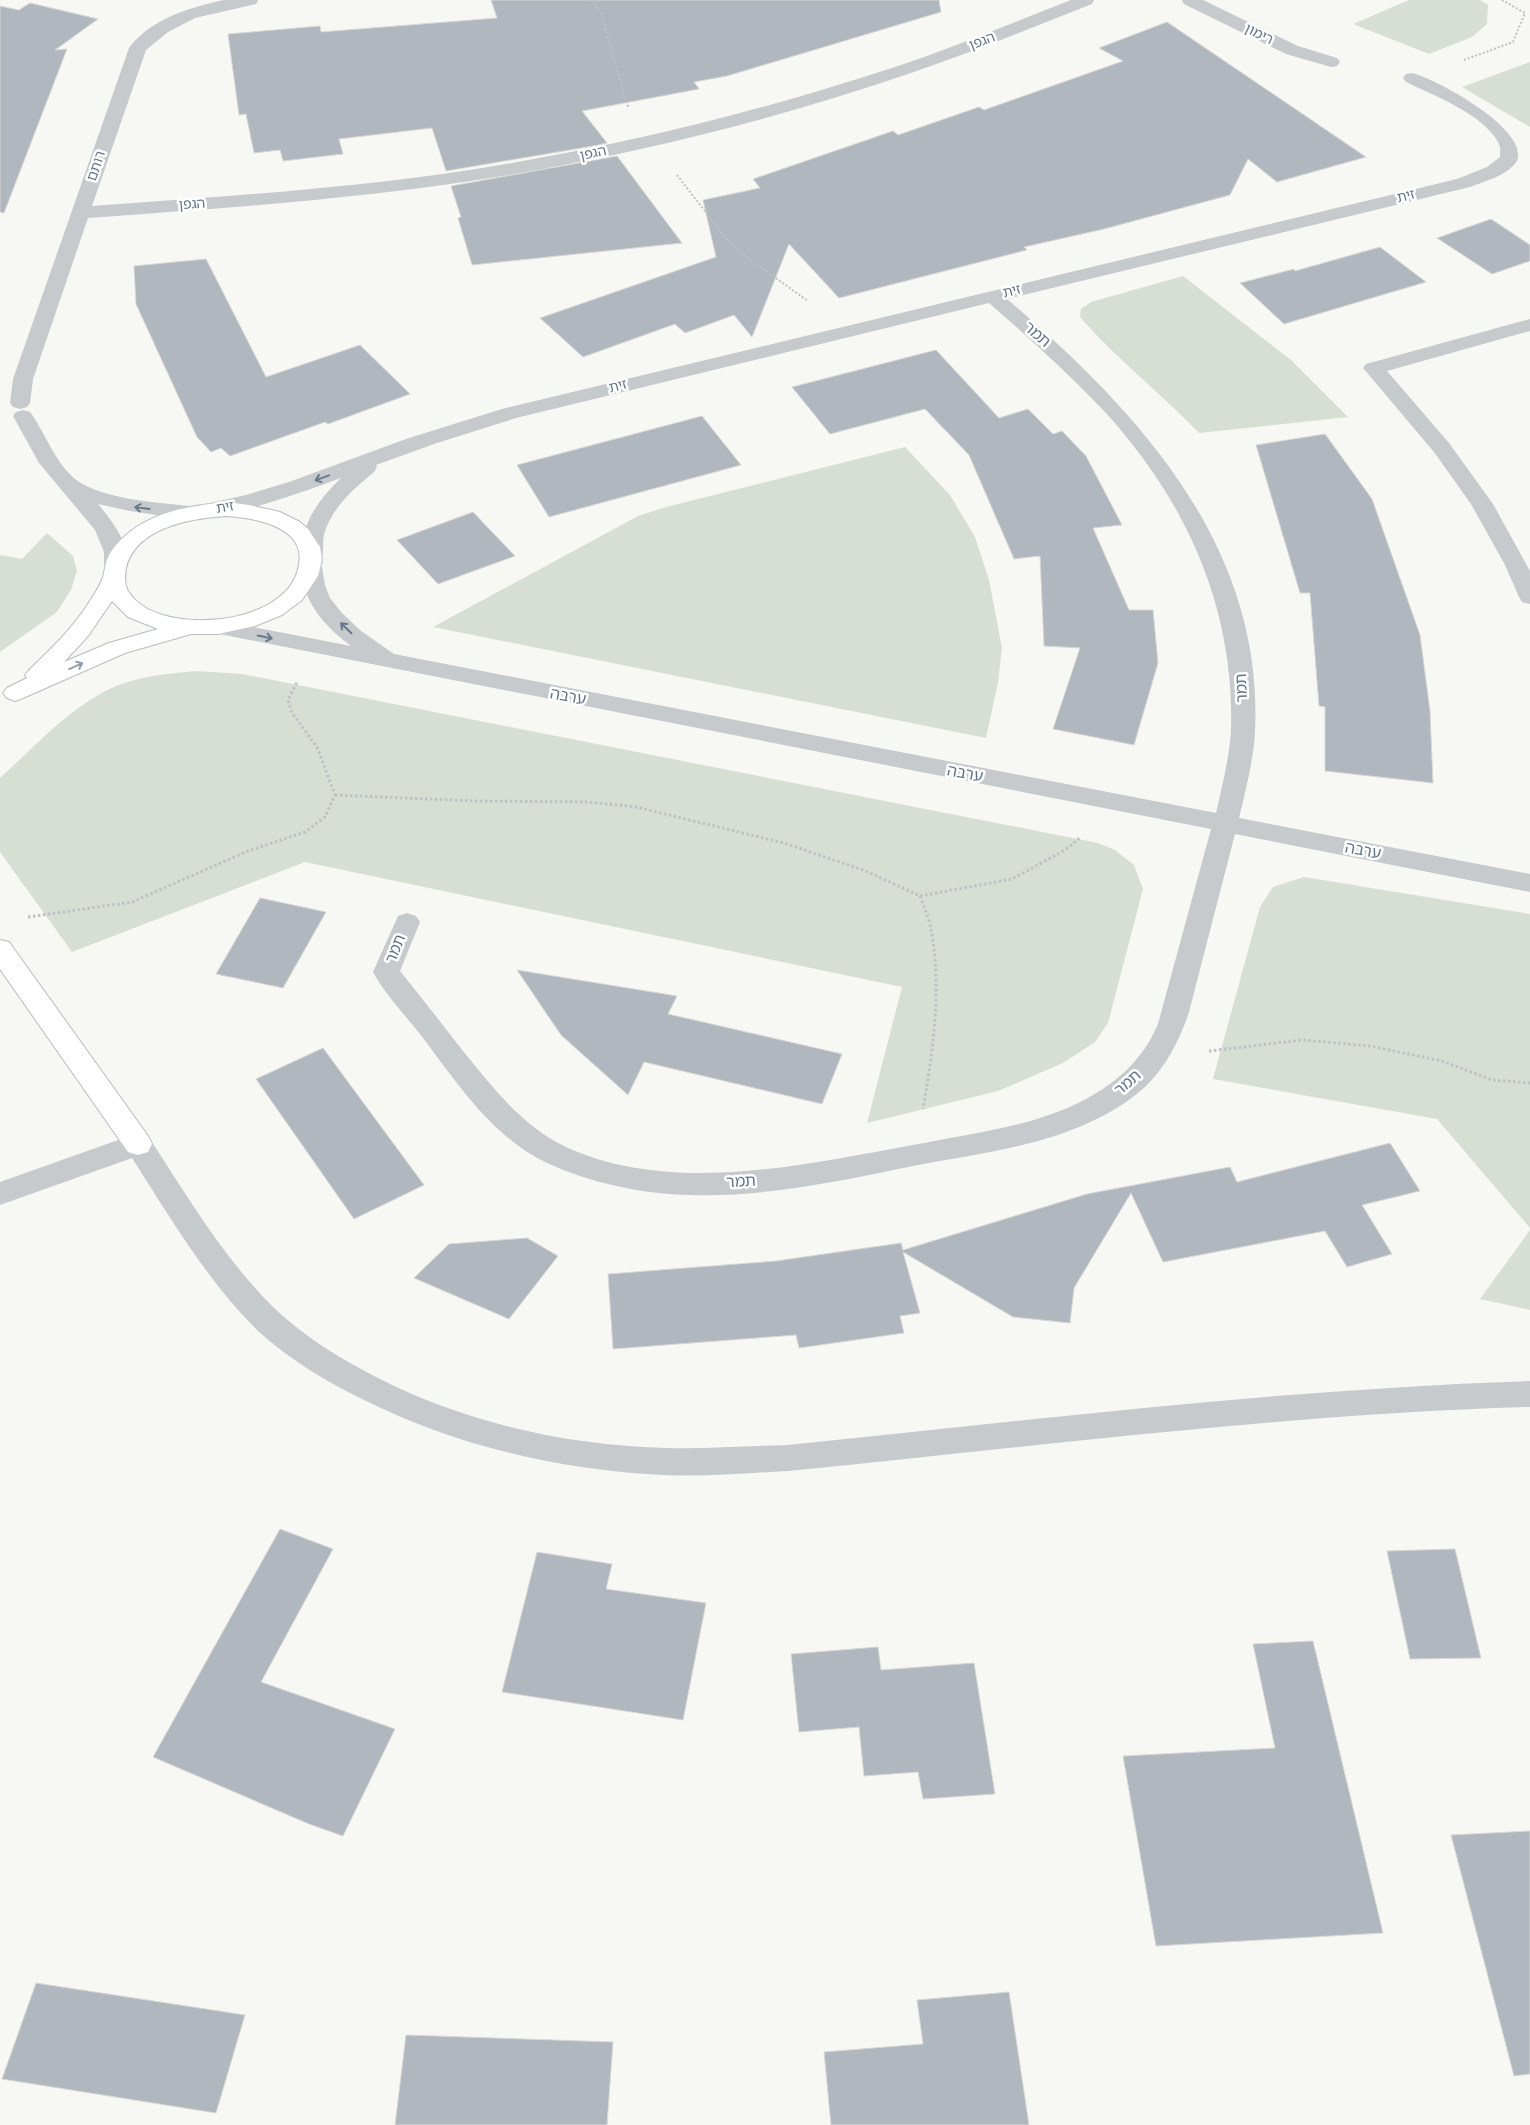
<svg xmlns="http://www.w3.org/2000/svg" width="1530" height="2125" viewBox="0 0 1530 2125" font-family="'Sofia Sans Condensed','Noto Sans Hebrew',sans-serif">
	<rect width="100%" height="100%" fill="#f7f7f3"/>
	<!-- green -->
	<path fill="#d7dfd4" d="M1409,0H1480L1488,5L1487,24L1472,37L1429,54L1353,24Z
		M1530,62V127L1462,87Z
		M1183,276L1291,360L1348,417L1199,433C1161,393 1116,359 1080,317L1081,309L1091,302Z
		M905,447L950,495L975,537L989,580L1002,648L998,682L986,738L433,627L638,516L666,507Z
		M47,533L73,556L77,571L71,590L57,612L0,652V555L22,559Z
		M196,671L242,674L1098,843L1115,850L1134,865L1143,889L1108,1023L1095,1042L1063,1063L998,1091L867,1123L902,987L305,862L72,952L0,852V778C32,749 63,715 100,694C129,677 164,674 196,671Z
		M1304,877L1530,914V1228L1437,1119L1213,1079L1260,907L1273,887Z
		M1530,1230V1310L1480,1299Z"/>
	<!-- building -->
	<path fill="#b0b7be" stroke="#d8d8d6" d="M491,0H939L941,12L727,76L694,82L699,89L582,111L607,143L599,145L446,171L432,128L339,139L343,154L283,161L280,150L254,153L246,114L239,115L228,34L320,26L321,32L497,18Z
		M30,3L98,19L55,50L67,49L4,213L0,212V6L19,10Z
		M1167,22L1366,157L1277,182L1248,159L1230,195L1104,229L1024,247L1027,250L839,298L789,244L752,337L734,315L685,333L675,324L583,357L540,318L716,257L703,200L760,188L753,179L893,131L898,135L979,107L984,110L1123,61L1099,48Z
		M617,156L682,243L472,265L458,218L461,217L451,186Z
		M1491,219L1530,245V261L1492,274L1437,238Z
		M1380,247L1426,282L1284,324L1240,283L1294,269L1295,271Z
		M206,259L266,377L360,345L410,394L328,424L325,422L230,456L221,448L211,452L197,437L136,304L134,266Z
		M936,350L999,418L1028,409L1053,434L1062,431L1086,456L1122,525L1093,528L1129,610H1153L1158,663L1134,745L1053,729L1080,648L1044,646L1040,556L1014,559L969,455L925,409L830,434L792,387Z
		M702,416L741,465L549,517L517,465Z
		M1325,434L1372,499L1420,635L1430,711L1433,783L1325,771V707L1319,706L1310,593H1300L1256,445Z
		M473,512L515,556L438,584L397,540Z
		M260,898L326,912L283,988L216,974Z
		M517,970L677,996L668,1014L842,1054L822,1104L644,1062L628,1095L561,1035Z
		M323,1048L424,1185L354,1219L256,1079Z
		M1390,1143L1420,1191L1362,1205L1392,1254L1347,1267L1325,1231L1163,1262L1131,1193L1074,1288L1070,1323L1013,1317L903,1252L920,1313L900,1316L904,1333L799,1348L796,1335L613,1349L608,1274L776,1261L901,1243L903,1250L1087,1194L1230,1167L1237,1182Z
		M527,1238L558,1256L509,1319L414,1278L449,1244Z
		M280,1529L333,1549L261,1682L395,1729L343,1836L309,1824L153,1757Z
		M1455,1549L1481,1658L1410,1659L1387,1551Z
		M537,1552L612,1564L606,1589L706,1603L683,1720L502,1692Z
		M1313,1641L1383,1933L1156,1946L1123,1756L1275,1748L1253,1644Z
		M878,1647L881,1670L974,1663L995,1794L923,1799L918,1772L864,1776L859,1727L799,1732L791,1654Z
		M1530,1831V2074L1514,2076L1451,1835Z
		M36,1983L245,2015L216,2113L2,2079Z
		M1009,1992L1029,2125H831L824,2052L923,2044L917,2000Z
		M406,2035L613,2042L607,2125H395Z"/>
	<g fill="none" stroke-linecap="round" stroke-linejoin="round">
		<!-- secondary casing -->
		<g stroke="#b8bdc2" stroke-width="2">
			<path id="secondary" d="M227,502L249,505L280,512L300,522L308,529L320,547L322,560L318,576L302,600L282,615L255,626L218,634H191L125,653L23,698L15,701L7,698L3,693L7,688L27,678L25,675L29,670C50,650 72,629 88,604C93,596 100,586 103,577C105,570 105,563 109,555C134,515 183,506 227,502ZM227,516C253,518 306,526 299,564C298,573 293,584 286,591C259,618 212,624 176,618C158,615 138,607 128,591C124,584 125,575 126,568C136,527 192,518 227,516ZM112,601L128,617L158,629L109,643L64,662L88,636Z
				M0,940L9,942L148,1136L152,1144L148,1152L138,1155L128,1152L0,969Z"/>
		</g>
		<!-- path-far1 -->
		<path stroke="#bfc1c4" stroke-width="2" stroke-dasharray="2 2" stroke-linecap="butt" d="M591,0L601,13L628,107
			M1464,60L1513,42L1525,13L1502,0
			M677,175L728,241L749,259L808,301"/>
		<!-- path -->
		<path stroke="#bfc1c4" stroke-width="3" stroke-dasharray="2.5 2.5" stroke-linecap="butt" d="M335,795L475,801L588,802L636,807L784,843L866,871L920,896L1012,879L1065,850L1081,837
			M920,896C924,907 929,918 931,929C942,989 933,1050 923,1109
			M28,917L132,902L248,851L305,832L325,817L335,795L317,747L292,713L288,700L297,682
			M1209,1051L1303,1040L1370,1046L1442,1061L1492,1080L1530,1083"/>
		<!-- lane -->
		<path fill="#c6cacd" fill-rule="evenodd" d="M1530,319V331L1387,371L1449,443L1493,504L1530,571V604L1522,602L1519,597L1505,565L1471,504L1434,452L1363,368L1366,364Z"/>
		<!-- street -->
		<path fill="#c6cacd" fill-rule="evenodd" d="M224,0H258L256,4L195,18L168,32L146,50L92,206C228,196 365,188 500,165C632,143 764,110 892,68C952,48 1012,23 1071,0H1094L1092,4C1031,28 970,53 908,74C774,120 635,154 496,177C361,199 225,208 88,218L33,379L30,403L27,407L20,409L13,407L10,403L13,379L129,48C150,19 191,7 224,0Z
			M1182,0H1203L1298,46L1337,58L1340,62L1337,66L1331,67L1286,54L1184,4Z
			M1412,73C1434,78 1530,129 1517,161C1507,176 1485,181 1470,187L1007,299C1139,412 1264,546 1255,732C1254,756 1245,794 1239,818L1530,874V892L1235,834L1189,1012C1179,1042 1163,1073 1138,1093C1076,1143 988,1152 913,1166C840,1181 766,1197 691,1195C642,1194 590,1183 545,1162C490,1135 456,1081 420,1034C404,1014 385,994 373,972L398,916L407,913L416,916L420,922L400,971C421,997 442,1024 463,1051C493,1088 522,1126 566,1147C675,1197 811,1163 924,1143C978,1132 1036,1126 1086,1099C1119,1081 1143,1059 1158,1024L1211,829L209,632L205,627L209,622L217,620L351,646C323,625 304,603 300,567L303,562L306,561L301,556C301,524 318,500 341,478C317,487 219,523 201,514L198,518L190,520L130,511L98,504C111,520 137,551 123,572L115,574L107,572L104,567V552L95,530L39,463L13,416L16,412L23,410L30,412C45,432 56,466 78,481C103,499 159,503 190,506L198,509L201,505L246,495L289,482L406,439L502,409L1457,179L1487,167L1500,157C1500,152 1501,147 1498,142C1483,114 1433,95 1406,82L1403,78L1406,74ZM989,303C1029,338 1068,373 1105,412C1187,502 1235,609 1231,731C1230,753 1221,792 1216,813L394,654L361,631L342,613L330,598L325,585L322,567L317,562L320,561C325,553 322,543 324,534C332,508 353,489 374,472L377,467L376,465L437,443L516,418Z
			M138,1133L148,1136C186,1194 222,1256 272,1306C304,1337 342,1360 382,1380C470,1424 568,1445 666,1448C707,1449 747,1446 788,1445C1035,1420 1282,1389 1530,1381V1407C1282,1414 1035,1447 788,1471C746,1473 705,1477 663,1475C559,1470 456,1446 362,1399C325,1381 289,1359 258,1331C207,1281 170,1217 132,1158L0,1205V1182Z"/>
		<!-- secondary -->
		<use href="#secondary" fill="#fff" fill-rule="evenodd"/>
	</g>
	<!-- one-way arrows -->
	<defs><path id="oneway-shaft" d="M-6 0H5M1.5-3L5.5 0L1.5 3" fill="none" stroke-width="1.6" stroke-linecap="round" stroke-linejoin="round" transform="scale(1.25)"/></defs>
	<g stroke="#68788a">
		<use href="#oneway-shaft" transform="translate(322 478) rotate(160)"/>
		<use href="#oneway-shaft" transform="translate(142 508) rotate(-172)"/>
		<use href="#oneway-shaft" transform="translate(346 628) rotate(-136)"/>
		<use href="#oneway-shaft" transform="translate(265 637) rotate(11)"/>
	</g>
	<use stroke="#929eab" href="#oneway-shaft" transform="translate(76 666) rotate(-24)"/>
	<g text-anchor="middle" dominant-baseline="central" stroke-width="5" stroke-linejoin="round" paint-order="stroke">
		<!-- far-street labels -->
		<g font-size="14" fill="#637487" stroke="#fff">
			<text transform="translate(1259 34) rotate(26)">רימון</text>
			<text transform="translate(982 41) rotate(-21)">הגפן</text>
			<text transform="translate(593 153) rotate(-12)">הגפן</text>
			<text transform="translate(96 166) rotate(-71)">רותם</text>
			<text transform="translate(1406 196) rotate(-14)">זית</text>
			<text transform="translate(192 204) rotate(-4)">הגפן</text>
			<text transform="translate(1012 291) rotate(-14)">זית</text>
			<text transform="translate(618 386) rotate(-14)">זית</text>
			<text transform="translate(225 507) rotate(-10)">זית</text>
		</g>
		<!-- street labels -->
		<g font-size="16" fill="#637487" stroke="#fff">
			<text transform="translate(1037 335) rotate(41)">תמר</text>
			<text transform="translate(1242 688) rotate(-92)">תמר</text>
			<text transform="translate(568 697) rotate(11)">ערבה</text>
			<text transform="translate(965 774) rotate(11)">ערבה</text>
			<text transform="translate(1363 851) rotate(11)">ערבה</text>
			<text transform="translate(396 949) rotate(-68)">תמר</text>
			<text transform="translate(1128 1083) rotate(-41)">תמר</text>
			<text transform="translate(741 1182) rotate(-3)">תמר</text>
		</g>
	</g>
</svg>
